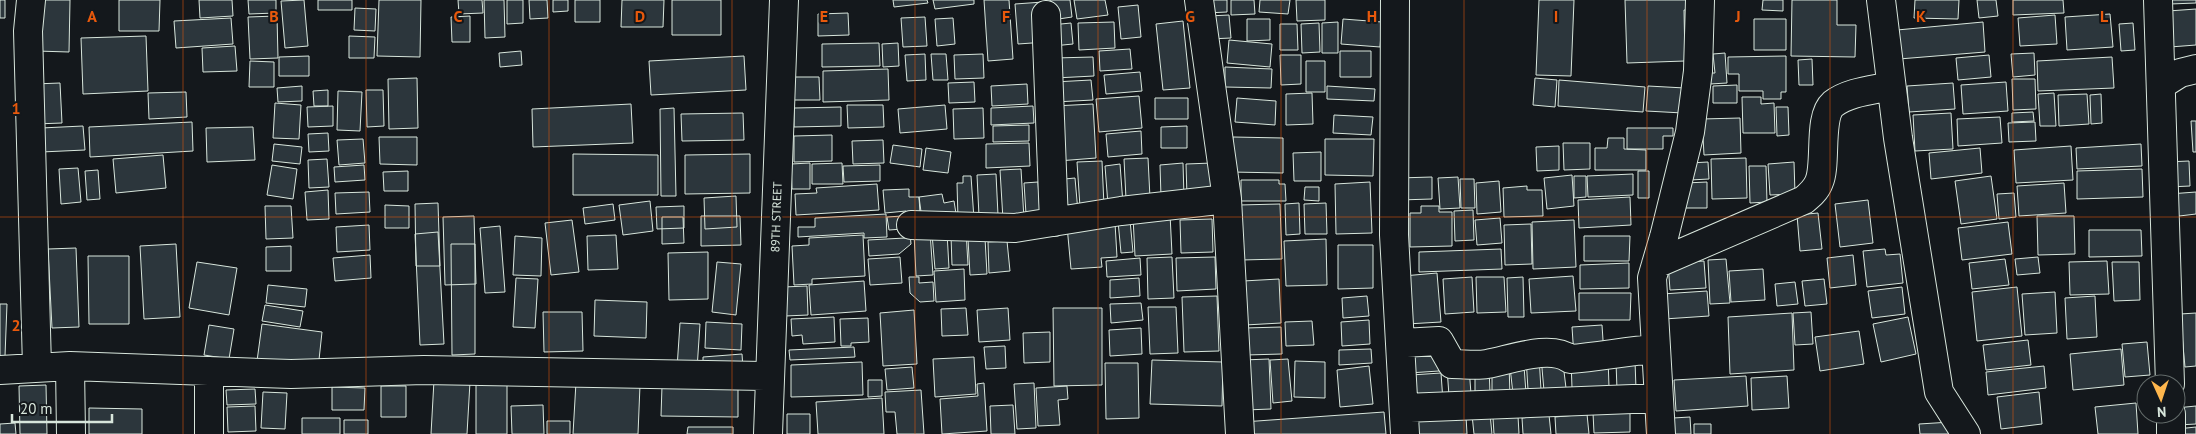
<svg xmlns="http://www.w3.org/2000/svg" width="2196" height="434" viewBox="0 0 2196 434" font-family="'PT Sans',sans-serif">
	<rect width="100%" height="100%" fill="#14181c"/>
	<!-- building -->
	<path fill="#2c363c" stroke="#d8e6dc" d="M0,0H5V18H0Z
		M37,0H70L69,52L36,51Z
		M119,0H160L159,31H119Z
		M199,0H232L233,16L200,18Z
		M248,0H276V13L249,14Z
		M304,0L308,46L285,48L281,1Z
		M318,0H352V10H318Z
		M379,0H421L420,57L377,56Z
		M458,0H482L483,13L459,14Z
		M484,0H504L505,37L485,38Z
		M507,0H523V23L507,24Z
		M529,0H547L548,18L530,19Z
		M553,0H568V11L553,12Z
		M575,0H600V22H575Z
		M622,0H664L663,27H621Z
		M672,0H721V35H672Z
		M893,0H927L928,3L894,7Z
		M933,0H974V4L935,9Z
		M984,0H1009L1013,59L988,61Z
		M1050,0H1070L1072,17L1052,20Z
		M1074,0H1105L1108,15L1077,19Z
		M1206,0H1227V12L1206,13Z
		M1231,0H1254L1255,14L1231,15Z
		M1260,0H1290L1288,14L1259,12Z
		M1296,0H1325V20L1297,21Z
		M1539,0H1574L1571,76L1536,75Z
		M1625,0H1696V10H1684L1685,61L1627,63Z
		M1763,0H1783V11L1762,10Z
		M1792,0H1837V25H1856L1855,57L1791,56Z
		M1915,0H1959L1958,19L1914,18Z
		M1977,0H1996L1998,16L1979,18Z
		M2013,0H2063L2064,13L2013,15Z
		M2169,0H2196V3L2170,4Z
		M1043,2L1046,42L1018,44L1015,4Z
		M1138,5L1141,37L1121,39L1118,7Z
		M355,8L376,9L375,31L354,30Z
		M2196,9V45L2170,47L2168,11Z
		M848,13L849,35L818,36V14Z
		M2110,14L2113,47L2067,50L2065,17Z
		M1229,15L1231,38L1209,39L1208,16Z
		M2055,15L2057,44L2020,46L2018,18Z
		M277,16L278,58L250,59L248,17Z
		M470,16V42H452L451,17Z
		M925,17L927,46L903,47L901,18Z
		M231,18L233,44L176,48L174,21Z
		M953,18L955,44L937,46L935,19Z
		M1247,19H1270V40L1247,41Z
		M1343,19L1382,22L1380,47L1341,44Z
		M1754,19H1786V50H1754Z
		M1183,21L1190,88L1163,90L1156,24Z
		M1114,22L1115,48L1079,50L1078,23Z
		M1338,22V53H1322V23Z
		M1983,22L1985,52L1899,59L1897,30Z
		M1071,23L1073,44L1053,46L1051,25Z
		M1319,23L1320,52L1302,53L1301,24Z
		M2133,23L2135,50L2121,51L2119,24Z
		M1280,24H1297L1298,50H1280Z
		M146,36L148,91L83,94L81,38Z
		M349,36L375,37L374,58H349Z
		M1229,40L1272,44L1270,67L1227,63Z
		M879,43L880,66L822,67V44Z
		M898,43L899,66L883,67L882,44Z
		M235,46L237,71L203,72L202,48Z
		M1130,49L1132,69L1100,71L1099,51Z
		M521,51L522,65L500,67L499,53Z
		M1340,51H1371V77H1340Z
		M1725,53L1727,83L1710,84L1709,73H1715L1713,54Z
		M2034,53L2035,75L2013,77L2011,54Z
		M925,54L926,80L907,81L905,55Z
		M931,54H946L948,80H933Z
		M983,54L984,78L955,79L954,55Z
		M1280,55H1301V84L1281,85Z
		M1989,55L1991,77L1958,80L1956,58Z
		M309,56V76H279V57Z
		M744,56L746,90L651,95L649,61Z
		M1786,56V92H1781V99H1763V91H1739V74H1728V57Z
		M1093,57L1094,76L1055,78L1054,58Z
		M2112,57L2114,88L2038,91L2037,61Z
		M1812,59L1813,85H1799L1798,60Z
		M250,61L274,62V87H249Z
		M1306,61H1325V92H1306Z
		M1225,67L1272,69L1271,88L1225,87Z
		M888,69L889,100L823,102V71Z
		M1140,72L1142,91L1106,94L1104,75Z
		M793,77H819L820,100H794Z
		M417,78L418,128L389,129L388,79Z
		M1535,78L1557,80L1555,107L1533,105Z
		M2012,79H2035L2036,109L2013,110Z
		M1091,80L1093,100L1055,102L1054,82Z
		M1559,80L1645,87L1643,112L1558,106Z
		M974,82L975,102L949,103L948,83Z
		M2006,82L2008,111L1963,114L1961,85Z
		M60,83L62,123L35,124L34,84Z
		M1953,83L1955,109L1909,112L1907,86Z
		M1027,84L1028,104L992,106L991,86Z
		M1737,85V103H1713V86Z
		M302,86V101L278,102L277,88Z
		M1327,86L1375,89L1374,101L1327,99Z
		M1648,86L1685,88L1683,113L1646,111Z
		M328,90V106H314L313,91Z
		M366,90H383L384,126L367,127Z
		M338,91L362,92L360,131L337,130Z
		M186,92L187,117L149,119L148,93Z
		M1312,93L1313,124L1286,125V94Z
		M2054,93L2056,126H2040L2038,94Z
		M2087,94L2089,124L2059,126L2058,95Z
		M2101,94L2102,123L2091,124L2090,95Z
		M1139,96L1142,128L1099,132L1096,99Z
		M1742,97H1761V104L1774,103L1775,133H1743Z
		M1155,98H1188V119H1155Z
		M1237,98L1276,101L1275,125L1235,122Z
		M275,103L301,105L299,139L273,138Z
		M631,104L633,143L533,147L532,109Z
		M1093,104L1096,158L1058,161L1054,106Z
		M847,105H883L884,127L848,128Z
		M945,105L947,129L900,133L898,109Z
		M333,106V126L308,127L307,107Z
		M1033,106L1034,123L991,125V108Z
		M841,107V126L794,127V108Z
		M1776,107H1788L1789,135L1777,136Z
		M674,108L676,196H661L660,109Z
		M983,108L984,138L954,139L953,109Z
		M2033,112L2034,121L2012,122V113Z
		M743,113L744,140L682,141L681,114Z
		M1951,113L1953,149L1915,151L1913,115Z
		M1334,115L1373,117L1371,135L1333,133Z
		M2000,117L2002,143L1958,146L1957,119Z
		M1740,118L1741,153L1704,155L1702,119Z
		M2191,121H2196V152H2193Z
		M192,122L193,151L90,157L89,127Z
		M2035,122L2036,141L2009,142L2008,123Z
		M1029,125V141L993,142V126Z
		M83,126L85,150L41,152V128Z
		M1187,126V148H1161V127Z
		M253,127L255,160L207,162L206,128Z
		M1627,128H1673V136H1663V149H1627Z
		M1141,131L1142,154L1108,157L1106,134Z
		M328,133L329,151L309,152L308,134Z
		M832,135V161L794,162V136Z
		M379,137H417V165L380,164Z
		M1233,137L1283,138V173L1231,172Z
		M1608,138H1624V149L1646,150V170H1595V148H1607Z
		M363,139L365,163L339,165L337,140Z
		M1325,139H1374L1373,176L1325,175Z
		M883,140L884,163L853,164L852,141Z
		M1029,143L1030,166L986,168V144Z
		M1563,143H1590V169L1564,170Z
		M274,144L302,147L300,164L272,161Z
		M2141,144L2142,166L2077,169L2076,148Z
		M893,145L922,149L920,167L890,163Z
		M1559,146V170L1537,171L1536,147Z
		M2071,146L2073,180L2016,183L2014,150Z
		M926,148L951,152L948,173L923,170Z
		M1980,148L1982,173L1931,179L1929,153Z
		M1321,152V181H1294L1293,153Z
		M573,154L658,155V195H573Z
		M750,154V193L685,194V155Z
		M163,155L166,188L116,193L113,159Z
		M1148,158L1150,198L1126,199L1124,159Z
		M1746,158L1747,198L1712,199L1711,159Z
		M327,159L329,187L309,188L308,160Z
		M1102,161L1104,206L1080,207L1077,162Z
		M2189,161L2190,186L2168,187L2166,162Z
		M1708,162L1709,179L1690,180L1689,163Z
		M1794,162L1795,194L1770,195L1768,164Z
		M810,163V189H792L791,164Z
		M842,163L843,184H812V164Z
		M1183,163L1184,197H1161L1160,165Z
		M1212,163L1213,196L1187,197L1186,164Z
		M1120,164L1123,204L1108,205L1105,166Z
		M272,165L297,169L293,199L267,195Z
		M364,165L365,180L335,182L334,167Z
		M880,165V181L844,182L843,166Z
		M1749,166H1766L1767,202L1750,203Z
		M78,168L81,202L61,204L59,169Z
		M1021,169L1024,219L1003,220L1000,170Z
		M2142,169L2143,197L2077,199V171Z
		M98,170L100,199L87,200L85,171Z
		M408,171V191H384L383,172Z
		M1638,171H1649V198H1638Z
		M996,174L998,215L979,216L977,175Z
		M1633,174V195L1588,197L1587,176Z
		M1572,175L1574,206L1547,209L1544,178Z
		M963,176H971L974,219L958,220L957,183H963Z
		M1574,176H1586V197L1574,198Z
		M1991,176L1997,219L1961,224L1955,181Z
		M1432,177V199L1399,200L1398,178Z
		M1458,177L1460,208L1440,209L1438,178Z
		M1075,178L1078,212L1057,214L1054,180Z
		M1460,179H1474L1475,208H1461Z
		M1241,180H1279V184H1285L1286,201H1241Z
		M1499,181L1501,212L1477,214L1476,183Z
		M1038,182L1040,213L1026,214L1024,183Z
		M1370,182L1372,233L1336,234L1335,184Z
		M1707,182V208H1685V183Z
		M2064,183L2066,213L2019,216L2017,186Z
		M877,184L879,210L796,215L795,194L817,193L816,188Z
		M1527,186V190H1542L1543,216L1504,217L1503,188Z
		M1305,187H1319V201L1304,200Z
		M909,189V197H919L920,213L906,215V211L885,213L883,190Z
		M328,190L329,219L307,220L305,192Z
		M369,192L370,212L336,214L335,193Z
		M2196,192V214L2171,217L2169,194Z
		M2014,193L2016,217L1999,219L1997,194Z
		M942,194L944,203L954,201L957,220L922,219L919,197Z
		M736,196L737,227L705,229L704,198Z
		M1630,197L1631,225L1579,228L1578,200Z
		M1868,200L1873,243L1840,247L1835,204Z
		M650,201L653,231L623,235L619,205Z
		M438,203L440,266H416L415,204Z
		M1299,203L1300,234L1286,235L1285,204Z
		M1326,203L1327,234H1305L1304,204Z
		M613,204L615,220L585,224L583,208Z
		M1280,204L1282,259L1241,260L1239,205Z
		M385,205L409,206V228H385Z
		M265,206H291L293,238L266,239Z
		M684,206V228L657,229L656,207Z
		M1421,206H1439V212H1452V246L1410,247V213H1421Z
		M1473,210L1474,240L1455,241L1454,211Z
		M1818,213L1822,249L1800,251L1797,215Z
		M886,214L887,237L864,238V233L798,237V227H815V218Z
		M1170,214L1172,254L1135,256L1133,217Z
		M474,216L476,284L445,285L443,217Z
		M701,216H740L741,245L701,246Z
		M902,216L903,229L889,230L887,217Z
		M2037,216H2074L2075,254L2038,255Z
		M662,217H683L684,243L662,244Z
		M1500,218L1502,243L1477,245L1475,220Z
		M1212,219L1213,252L1181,253L1180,220Z
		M572,220L579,272L551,275L545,223Z
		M1130,220L1133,252L1121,253L1118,221Z
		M1574,220L1576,267L1533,269L1532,222Z
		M2008,222L2012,254L1962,260L1958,228Z
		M1115,223L1117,257L1101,258L1102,267L1071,269L1067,226Z
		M1531,224L1532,264L1505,265L1504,225Z
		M369,225L370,250L337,252L336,227Z
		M500,226L505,292L485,293L480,228Z
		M966,230L968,265H952L951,236Z
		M2089,230H2141L2142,256L2089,257Z
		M438,232L444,344L420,345L415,234Z
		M930,232L933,275L916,276L914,233Z
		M947,232L949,268L935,269L932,234Z
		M904,233H910L911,244L899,254L869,256L868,240L905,238Z
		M616,235L618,269L588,270L587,236Z
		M863,235L865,276L812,279V284L794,285L792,246L809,245V238Z
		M515,236L542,238L541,276L513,275Z
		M1584,236H1630L1629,261H1584Z
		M985,238L987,274L970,275L968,239Z
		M1326,239L1327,285L1286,286L1284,241Z
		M1007,241L1010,271L989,273L988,242Z
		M176,244L180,317L144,319L140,246Z
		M451,244H475V354L452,355Z
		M1338,245H1373V288L1338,289Z
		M291,246V271H266V247Z
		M76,248L79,327L52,328L48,249Z
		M1501,249L1502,269L1419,272V252Z
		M1885,249L1886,255L1900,254L1903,283L1867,287L1863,251Z
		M708,252V299L669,300L668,253Z
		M370,255L371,278L335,281L333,258Z
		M1853,255L1856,285L1830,288L1827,258Z
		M88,256H129V324H89Z
		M900,257L902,283L870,285L868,259Z
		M1172,257L1174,298L1148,299L1147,258Z
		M1215,257L1216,289L1177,291L1176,258Z
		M2038,257L2040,273L2017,275L2015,259Z
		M1140,258L1141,275L1107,277L1106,261Z
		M1726,259L1730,303L1710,304L1708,260Z
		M2005,259L2009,285L1972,289L1969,263Z
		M1704,261L1706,288L1670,290L1668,263Z
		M2107,261L2109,294L2070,295L2069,262Z
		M197,262L237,268L229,315L189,308Z
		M717,262L741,264L736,315L712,312Z
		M2112,262H2139L2140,300L2114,301Z
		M1629,263V288L1580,289V265Z
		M964,269L965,300L936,302L934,271Z
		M1763,269L1765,300L1731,302L1729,271Z
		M1437,273L1441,322L1407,324L1403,276Z
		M1573,276L1576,311L1531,313L1529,279Z
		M909,277H919V283L933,282L934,301L920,302L910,293Z
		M1472,277L1474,312L1445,314L1443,279Z
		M1476,277H1504L1506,312L1477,313Z
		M1523,277L1524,317H1508L1507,278Z
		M516,278L538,279L535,328L513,327Z
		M1139,278L1140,296L1110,298V280Z
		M1279,279L1281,323L1245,325L1243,281Z
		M1824,279L1827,304L1805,306L1802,281Z
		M864,281L866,311L811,315L809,285Z
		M1795,282L1798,304L1777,306L1775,284Z
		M268,285L307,289L305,307L266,303Z
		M807,286L808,315L785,316L783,287Z
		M1902,287L1905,314L1872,318L1868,291Z
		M2017,287L2022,336L1977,341L1972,292Z
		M1707,291L1709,316L1664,319L1662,294Z
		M2055,292L2057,333L2025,335L2022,294Z
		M1579,293H1631L1630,320H1579Z
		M1217,296L1219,351L1184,352L1182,297Z
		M1367,296L1369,316L1343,318L1342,298Z
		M2095,296L2097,337L2067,339L2065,298Z
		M595,300L647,302L646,338L594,336Z
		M1141,303L1143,320L1111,323L1110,304Z
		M0,304H7L5,356H0Z
		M265,305L303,311L300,327L262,321Z
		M1148,307H1176L1178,353L1150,354Z
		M966,308L968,335L942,336L941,309Z
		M1008,308L1010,340L979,342L977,310Z
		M1053,308H1102V385L1054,386Z
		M914,310L917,364L883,366L880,313Z
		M543,312H582L583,351L544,352Z
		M1811,312L1813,344L1795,345L1793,313Z
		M1792,313L1794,370L1730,374L1728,317Z
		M2196,313V366L2185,367L2180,314Z
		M834,317L835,342L803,344L802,335L792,336L791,319Z
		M1908,317L1916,354L1881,362L1873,324Z
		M868,318L869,342L851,343V346H841L840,319Z
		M1369,320L1370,344L1342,346L1341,322Z
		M1312,321L1314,345L1286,346L1285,322Z
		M706,322L742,324L741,350L705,348Z
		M680,323L700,324L697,369L677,368Z
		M262,324L322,332L318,369L257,361Z
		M209,325L234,329L229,359L204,355Z
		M1602,325L1604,355L1574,357L1572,327Z
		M1281,327L1282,354L1246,355L1245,328Z
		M1141,328L1142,354L1110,356L1109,330Z
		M1859,331L1864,364L1820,371L1815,337Z
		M1050,332V362L1024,363L1023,333Z
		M2028,340L2031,365L1986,370L1983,345Z
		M2147,342L2150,375L2125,377L2122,344Z
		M1437,345L1439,371L1409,373L1406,347Z
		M1005,346L1006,368L986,369L984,347Z
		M854,347L855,357L790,360L789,350Z
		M1371,349L1372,363L1339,365V350Z
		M2121,349L2124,385L2073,390L2070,354Z
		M742,354L743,368L703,370V357Z
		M1562,355L1566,388L1544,391L1541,357Z
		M1539,356L1541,390H1528L1526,357Z
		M974,357L976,394L935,397L933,359Z
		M1608,358L1609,387L1572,388L1571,360Z
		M1269,359L1271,409L1245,410L1243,360Z
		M1288,359L1292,401L1273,403L1270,360Z
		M1152,360L1223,362L1222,406L1150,404Z
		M1295,361L1325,362V398L1294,397Z
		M1635,361L1636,389L1617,390L1616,362Z
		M862,362L863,395L791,397V365Z
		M1105,363H1138L1139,418L1106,419Z
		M1492,364H1509L1510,396H1492Z
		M1369,366L1373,404L1340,407L1337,370Z
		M1524,366L1526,393L1513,394L1510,367Z
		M2044,366L2046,388L1988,395L1986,372Z
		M912,367L914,388L887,390L885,369Z
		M1469,367L1471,394L1449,396L1447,368Z
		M1475,367H1489L1490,393L1475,394Z
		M1441,373L1443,401L1413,402L1411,375Z
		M1746,376L1748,406L1676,411L1674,380Z
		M1787,376L1789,408L1752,410L1751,378Z
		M434,380L470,382L467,434H431Z
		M868,380H882V396L868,397Z
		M476,382H507V434H476Z
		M576,382L640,385L638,434H573Z
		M984,383L987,431L942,434L940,399L978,396L977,384Z
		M1034,383L1036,428L1017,429L1014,384Z
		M46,385L47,434H20L19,386Z
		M381,386H406V417H381Z
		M662,386H738V417L661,416Z
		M1067,386L1068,399L1058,400L1060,425L1038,426L1036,388Z
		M332,387L365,388L364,410H332Z
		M255,389L256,404L227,405L226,390Z
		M921,390L924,434H897L895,412H886L885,392Z
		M263,392L287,393L285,429L261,428Z
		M2039,392L2042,424L2001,429L1997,397Z
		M882,398L884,434H818L816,402Z
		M2136,403L2138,434H2098L2095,407Z
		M543,405L544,434H512L511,406Z
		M1013,405L1015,434H991L990,406Z
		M255,406L256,431L228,432L227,407Z
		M2196,406V424L2178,425L2176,408Z
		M89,408L142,409V434H89Z
		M1384,412L1386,434H1244L1243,422Z
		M1630,412V432L1594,433L1593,413Z
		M787,414H810V434H787Z
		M1490,414L1492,434H1474L1472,415Z
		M1587,414L1589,434H1556L1555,417Z
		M1549,415L1551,434H1523L1522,418Z
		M1466,416L1467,434H1417L1416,418Z
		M1518,416L1519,434H1494L1493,418Z
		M1690,417L1691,434H1674L1673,418Z
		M302,418H340V434H302Z
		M344,420H368V434H344Z
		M547,421H570V434H547Z
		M1951,422L1952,434H1920L1919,424Z
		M15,423L16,434H0V424Z
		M1694,424H1711V434H1694Z
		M688,427H733V434H687Z
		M2196,427V434H2178L2177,429Z"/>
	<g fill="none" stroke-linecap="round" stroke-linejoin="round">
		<!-- minor casing -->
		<g stroke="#d8e6dc" stroke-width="30">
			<path id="minor" d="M31,0L28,31L37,367
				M1199,0L1227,199L1240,434
				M1395,0L1394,235L1405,434
				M1881,0L1898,138L1939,392L1966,434
				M2158,0L2170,384
				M1046,15L1054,222
				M2161,85L2180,73L2196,69
				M911,225L1015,228L1121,211L1227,199
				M1656,264L1804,200C1810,195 1816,190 1819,182C1827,164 1818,117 1833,104C1848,92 1873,90 1891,86
				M1402,343L1439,341L1452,364C1464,364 1476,366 1487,364C1510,360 1550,344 1570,359C1599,357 1626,351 1656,349
				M70,366L71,434
				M0,370L70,366L291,374L424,370L769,376
				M209,371V434
				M1404,408L1658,398
				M2171,414V434
				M768,434L784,0
				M1661,434L1652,278L1664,237L1690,132L1698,71L1700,0"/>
		</g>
		<!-- minor -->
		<use href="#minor" stroke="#14181c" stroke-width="28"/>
	</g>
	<!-- grid -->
	<path fill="none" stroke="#e8590c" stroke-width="1" stroke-opacity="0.55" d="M183,0V434M366,0V434M549,0V434M732,0V434M915,0V434M1098,0V434M1281,0V434M1464,0V434M1647,0V434M1830,0V434M2013,0V434M0,217H2196"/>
	<g text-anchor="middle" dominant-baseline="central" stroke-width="4" stroke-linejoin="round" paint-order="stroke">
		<!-- street labels -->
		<g font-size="12" fill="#d8e6dc" stroke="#14181c">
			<text transform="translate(776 217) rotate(-88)">89TH STREET</text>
		</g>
	</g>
	<g font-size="16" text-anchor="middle" font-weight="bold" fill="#e8590c" stroke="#14181c" stroke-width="4" stroke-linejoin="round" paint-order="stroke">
		<text x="92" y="22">A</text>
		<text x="274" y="22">B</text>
		<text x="458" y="22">C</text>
		<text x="640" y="22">D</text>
		<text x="824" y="22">E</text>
		<text x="1006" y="22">F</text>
		<text x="1190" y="22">G</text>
		<text x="1372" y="22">H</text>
		<text x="1556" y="22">I</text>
		<text x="1738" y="22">J</text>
		<text x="1921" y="22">K</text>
		<text x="2104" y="22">L</text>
		<text x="16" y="114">1</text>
		<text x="16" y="331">2</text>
	</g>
	<!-- north arrow -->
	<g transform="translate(2161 399) rotate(177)"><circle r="24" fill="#14181c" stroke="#626a69"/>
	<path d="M0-4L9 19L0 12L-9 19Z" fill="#ffb74d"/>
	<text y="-8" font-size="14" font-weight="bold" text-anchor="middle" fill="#d8e6dc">N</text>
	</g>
	<!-- scale -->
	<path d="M12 414v8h100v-8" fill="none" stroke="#d8e6dc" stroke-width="2.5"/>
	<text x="20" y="414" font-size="15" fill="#d8e6dc" stroke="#14181c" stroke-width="4" paint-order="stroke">20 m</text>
</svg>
